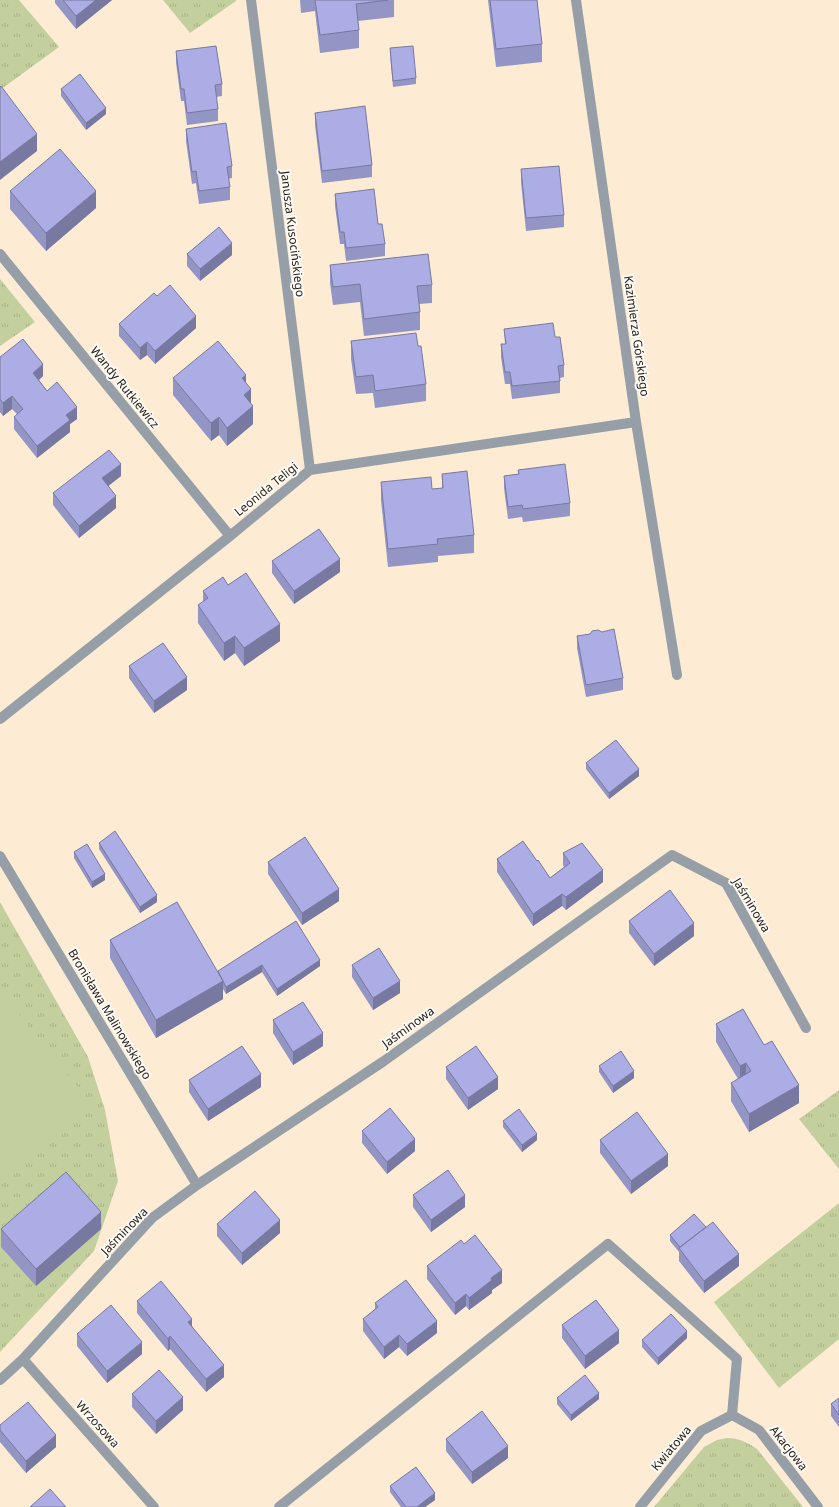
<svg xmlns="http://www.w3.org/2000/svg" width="839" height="1507" viewBox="0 0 839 1507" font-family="'Noto Sans',sans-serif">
	<defs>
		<pattern id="grass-tufts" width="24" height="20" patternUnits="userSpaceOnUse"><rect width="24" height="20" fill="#c3d09e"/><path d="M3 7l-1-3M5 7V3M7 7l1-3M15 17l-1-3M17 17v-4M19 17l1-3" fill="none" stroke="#a8b287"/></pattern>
	</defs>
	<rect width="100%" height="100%" fill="#fdebd4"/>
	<!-- grass -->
	<path fill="url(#grass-tufts)" d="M0,0H19L59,47L0,90Z
		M163,0H236V1L190,33Z
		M0,279L35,322L0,346Z
		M0,902L88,1057L105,1110L118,1181L94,1251L0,1352Z
		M839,1090V1169L799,1119Z
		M839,1203V1339L779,1388L714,1302Z
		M727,1438C739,1438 747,1442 757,1449L803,1507H654L704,1447L717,1440Z"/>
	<!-- pitch -->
	<path fill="#c3d09e" d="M0,991L91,1104L0,1176Z"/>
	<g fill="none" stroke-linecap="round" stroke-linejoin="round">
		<!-- service -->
		<path stroke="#969fa8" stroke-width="10" d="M279,1507L608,1244L737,1359L732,1415"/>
		<!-- minor -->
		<path stroke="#969fa8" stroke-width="10" d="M251,0L310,470
			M576,0L636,422L677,675
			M0,254L230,536
			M0,719L230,536L310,470L636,422
			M0,856L197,1185
			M23,1359L154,1507
			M0,1380L23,1359L152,1218L197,1185L384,1061L672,855L726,883L806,1028
			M640,1507L701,1431L732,1415L759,1430L818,1507"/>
	</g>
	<!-- wall -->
	<path fill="#9395c4" d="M55,0H112L76,29L55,3Z
		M300,0H394V17L358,21L359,30V48L320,53L315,11L301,13Z
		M488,0H537L542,44V62L496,67Z
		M390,48L416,78V84L393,87L390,54Z
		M176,51L222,84V96L216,97L218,109V121L187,125L184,101H181L176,63Z
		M61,89L106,114L86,130L61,96Z
		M315,113L372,165V177L322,183L315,125Z
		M186,129L232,166V178L228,179L230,187V200L199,204L196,183L192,184L186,141Z
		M521,169L564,215V227L526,231L521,182Z
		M10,191L96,208L46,251L10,209Z
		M335,194L378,224L385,244V256L346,261L344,244H340L335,206Z
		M187,254L232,255L200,281L187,266Z
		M330,265L432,285V303L419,304L420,312V330L364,336L360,302L333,305L330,283Z
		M157,296L196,328L155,364L147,355L140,360L119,336V324Z
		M504,329L555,337L564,365V377L560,378V393L512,399L510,384H505L501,357V344H505Z
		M351,341L418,346L426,384V401L375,408L373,393L356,394L351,359Z
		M0,357L43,376L39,380L47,391L77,419L70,424V432L37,458L14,429V417L17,414L12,409L3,416L0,412Z
		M173,378L246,383L251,404L253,424L227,446L219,435L211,441L173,395Z
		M518,470L570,503V516L523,522L522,517L508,519L504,488V476L518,474Z
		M442,474L474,535V553L438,556V562L388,567L381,500V482L432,489L442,488Z
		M121,476L108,486L116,508L79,538L53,505V493Z
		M272,561L340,572L294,604L272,573Z
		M228,585L280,641L244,666L235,653L224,661L198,623V605L203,602V591Z
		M590,634L623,678V690L586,697L577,648V636Z
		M129,666L187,690L154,713L129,678Z
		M586,763L639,776L609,799L586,769Z
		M99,843L157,902L140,913L99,849Z
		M74,852L105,880L92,888L74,858Z
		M563,853L603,882L566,910L562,906L533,926L497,872V859L537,861L550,878L564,867L563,865Z
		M268,862L339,901L302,925L268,874Z
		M296,921L320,966L277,996L262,972L226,994L223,989V999L156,1038L110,958V940L218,971Z
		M629,921L694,936L654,966L629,933Z
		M352,965L400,993L373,1010L352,977Z
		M273,1020L323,1046L293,1065L273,1033Z
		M716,1024L764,1045L799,1103L749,1132L731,1101V1083L738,1079L716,1042Z
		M599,1066L634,1078L613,1093L599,1072Z
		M446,1067L498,1089L468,1110L446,1079Z
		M189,1080L261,1087L208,1121L189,1092Z
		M503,1121L537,1140L522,1152L503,1127Z
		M362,1131L415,1151L387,1174L362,1143Z
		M600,1140L668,1166L631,1194L600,1153Z
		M413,1195L465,1207L431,1232L413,1207Z
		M217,1224L280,1233L242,1265L217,1236Z
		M1,1229H101L36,1286L1,1247Z
		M670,1235L739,1266L704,1293L679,1261V1252L670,1241Z
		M464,1244L502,1283L492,1290V1293L469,1310L466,1306L455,1315L427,1279V1266Z
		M137,1301L192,1326L224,1377L206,1392L170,1349L168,1351L137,1313Z
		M375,1303L437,1333L407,1356L399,1347L384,1359L363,1331V1319L375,1309Z
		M562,1325L619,1343L585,1369L562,1338Z
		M77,1334L142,1354L107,1383L77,1346Z
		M687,1338L658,1365L642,1347V1340Z
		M132,1394L183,1410L156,1434L132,1407Z
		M557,1398L599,1399L571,1421L557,1404Z
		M839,1398V1427L831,1416V1404Z
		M0,1425L56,1447L26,1473L0,1442Z
		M446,1439L508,1458L472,1484L446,1451Z
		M390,1486L435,1500L425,1507H401L390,1492Z"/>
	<!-- shaded-wall -->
	<path fill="#7879a0" d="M96,0H112L76,29V16Z
		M106,108V114L86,130V123Z
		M37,134V151L0,180V162Z
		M96,191V208L46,251V233Z
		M232,243V255L200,281V269Z
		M196,316V328L155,364V351Z
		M147,342V355L140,360V348Z
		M43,364V376L33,385V373Z
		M246,375V392L242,378Z
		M251,389V407L244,395Z
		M12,396V409L3,416V403Z
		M253,406V424L227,446V428Z
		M77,407V419L70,424V432L37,458V446L66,415Z
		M219,417V435L211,441V423Z
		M121,464V476L102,491V478Z
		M116,496V508L79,538V526Z
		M340,559V572L294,604V591Z
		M280,624V641L244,666V648Z
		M235,636V653L224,661V643Z
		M187,677V690L154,713V701Z
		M639,769V776L609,799V793Z
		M603,870V882L566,910V897Z
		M105,874V880L92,888V882Z
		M339,889V901L302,925V913Z
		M562,894V906L533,926V914Z
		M157,895V902L140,913V907Z
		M694,923V936L654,966V954Z
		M320,960V966L277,996V989Z
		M262,965V972L226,994V987Z
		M223,981V999L156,1038V1020Z
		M400,981V993L373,1010V998Z
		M323,1033V1046L293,1065V1052Z
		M746,1063V1081L740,1083V1066Z
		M634,1071V1078L613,1093V1086Z
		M261,1074V1087L208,1121V1109Z
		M498,1077V1089L468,1110V1098Z
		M799,1085V1103L749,1132V1114Z
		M537,1134V1140L522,1152V1145Z
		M415,1139V1151L387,1174V1162Z
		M668,1154V1166L631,1194V1181Z
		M465,1195V1207L431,1232V1220Z
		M101,1212V1229L36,1286V1269Z
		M280,1220V1233L242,1265V1253Z
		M739,1254V1266L704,1293V1281Z
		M502,1270V1283L492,1290V1293L469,1310V1298L491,1278Z
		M466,1294V1306L455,1315V1303Z
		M192,1319V1331L188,1322Z
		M437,1321V1333L407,1356V1344Z
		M619,1330V1343L585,1369V1356Z
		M687,1331V1338L658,1365V1358Z
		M399,1335V1347L384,1359V1347Z
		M170,1336V1349L168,1351V1339Z
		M142,1342V1354L107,1383V1371Z
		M224,1365V1377L206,1392V1379Z
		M599,1393V1399L571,1421V1415Z
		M183,1397V1410L156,1434V1421Z
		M56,1435V1447L26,1473V1461Z
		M508,1446V1458L472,1484V1472Z
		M435,1493V1500L425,1507H417Z"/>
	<!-- building -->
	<path fill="#abade4" stroke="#7879a0" d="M63,0H96L76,16Z
		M315,0H388L356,4L359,30L320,35Z
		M490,0H537L542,44L496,49Z
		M216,46L222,84L215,85L218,109L187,113L184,89H181L176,51Z
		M413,46L416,78L393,81L390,48Z
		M80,74L106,108L86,123L61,89Z
		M1,86L37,134L0,162V87Z
		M365,106L372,165L322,171L315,113Z
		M226,123L232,166L227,167L230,187L199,191L196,171L192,172L186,129Z
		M60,149L96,191L46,233L10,191Z
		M559,166L564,215L526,218L521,169Z
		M374,189L378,224H382L385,244L346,248L344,232H340L335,194Z
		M219,227L232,243L200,269L187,254Z
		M428,254L432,285L417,286L420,312L364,319L360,284L333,287L330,265Z
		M170,285L196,316L155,351L147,342L140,348L119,324L154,293L157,296Z
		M553,323L555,337H560L564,365L558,366L560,381L512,386L510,372H505L501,344H506L504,329Z
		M416,333L418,346H421L426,384L375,391L373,375L356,377L351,341Z
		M23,339L43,364L33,373L47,391L57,382L77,407L66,415L70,420L37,446L14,417L23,409L17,402L12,396L3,403L0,399V357Z
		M218,341L246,375L242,378L251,389L244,395L253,406L227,428L219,417L211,423L173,378Z
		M109,450L121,464L102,478L116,496L79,526L53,493Z
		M565,464L570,503L523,509L522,505L508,507L504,476L519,474L518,470Z
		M467,471L474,535L437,539L438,544L388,549L381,482L431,477L432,489L443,488L442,474Z
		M319,529L340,559L294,591L272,561Z
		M246,573L280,624L244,648L235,636L224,643L198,605L208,598L203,591L223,577L228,585Z
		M614,629L623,678L586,685L577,636L590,634L592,631L598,630L602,632Z
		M163,643L187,677L154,701L129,666Z
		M616,740L639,769L609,793L586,763Z
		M115,831L157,895L140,907L99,843Z
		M305,837L339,889L302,913L268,862Z
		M523,841L537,861L538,860L550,878L570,863L563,853L582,843L603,870L566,897L562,894L533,914L497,859Z
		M87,844L105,874L92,882L74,852Z
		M670,890L694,923L654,954L629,921Z
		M177,902L223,981L156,1020L110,940Z
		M296,921L320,960L277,989L262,965L226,987L218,971Z
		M379,948L400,981L373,998L352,965Z
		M303,1002L323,1033L293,1052L273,1020Z
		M743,1009L764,1045L772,1041L799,1085L749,1114L731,1083L751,1071L746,1063L740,1066L716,1024Z
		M242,1046L261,1074L208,1109L189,1080Z
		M476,1046L498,1077L468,1098L446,1067Z
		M621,1051L634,1071L613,1086L599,1066Z
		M390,1108L415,1139L387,1162L362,1131Z
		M519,1109L537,1134L522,1145L503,1121Z
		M637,1112L668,1154L631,1181L600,1140Z
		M448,1170L465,1195L431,1220L413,1195Z
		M66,1172L101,1212L36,1269L1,1229Z
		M255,1191L280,1220L242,1253L217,1224Z
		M694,1214L706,1227L680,1247L670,1235Z
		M713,1222L739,1254L704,1281L679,1248Z
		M475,1235L502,1270L491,1278L492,1280L469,1298L466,1294L455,1303L427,1266L461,1240L464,1244Z
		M406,1280L437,1321L407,1344L399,1335L384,1347L363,1319L378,1307L375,1303Z
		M161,1281L192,1319L188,1322L224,1365L206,1379L170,1336L168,1339L137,1301Z
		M596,1300L619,1330L585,1356L562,1325Z
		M111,1305L142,1342L107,1371L77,1334Z
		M671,1314L687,1331L658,1358L642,1340Z
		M159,1370L183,1397L156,1421L132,1394Z
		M585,1375L599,1393L571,1415L557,1398Z
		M839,1398V1415L831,1404Z
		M28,1402L56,1435L26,1461L0,1430V1425Z
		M482,1411L508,1446L472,1472L446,1439Z
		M416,1467L435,1493L417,1507H406L390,1486Z
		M50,1489L66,1507H30Z"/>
	<g text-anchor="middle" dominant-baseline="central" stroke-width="4" stroke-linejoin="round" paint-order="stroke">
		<!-- street labels -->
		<g font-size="12" fill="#272118" stroke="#fefbf6">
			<text transform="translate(293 234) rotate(83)">Janusza Kusocińskiego</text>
			<text transform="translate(637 336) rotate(82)">Kazimierza Górskiego</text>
			<text transform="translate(125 387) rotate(51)">Wandy Rutkiewicz</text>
			<text transform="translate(266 489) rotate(-39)">Leonida Teligi</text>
			<text transform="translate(752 905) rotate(59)">Jaśminowa</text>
			<text transform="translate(110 1014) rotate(59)">Bronisława Malinowskiego</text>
			<text transform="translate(408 1027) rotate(-36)">Jaśminowa</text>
			<text transform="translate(124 1231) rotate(-46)">Jaśminowa</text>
			<text transform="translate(98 1424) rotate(48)">Wrzosowa</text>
			<text transform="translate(671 1448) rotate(-50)">Kwiatowa</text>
			<text transform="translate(789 1448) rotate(52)">Akacjowa</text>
		</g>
	</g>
</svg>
